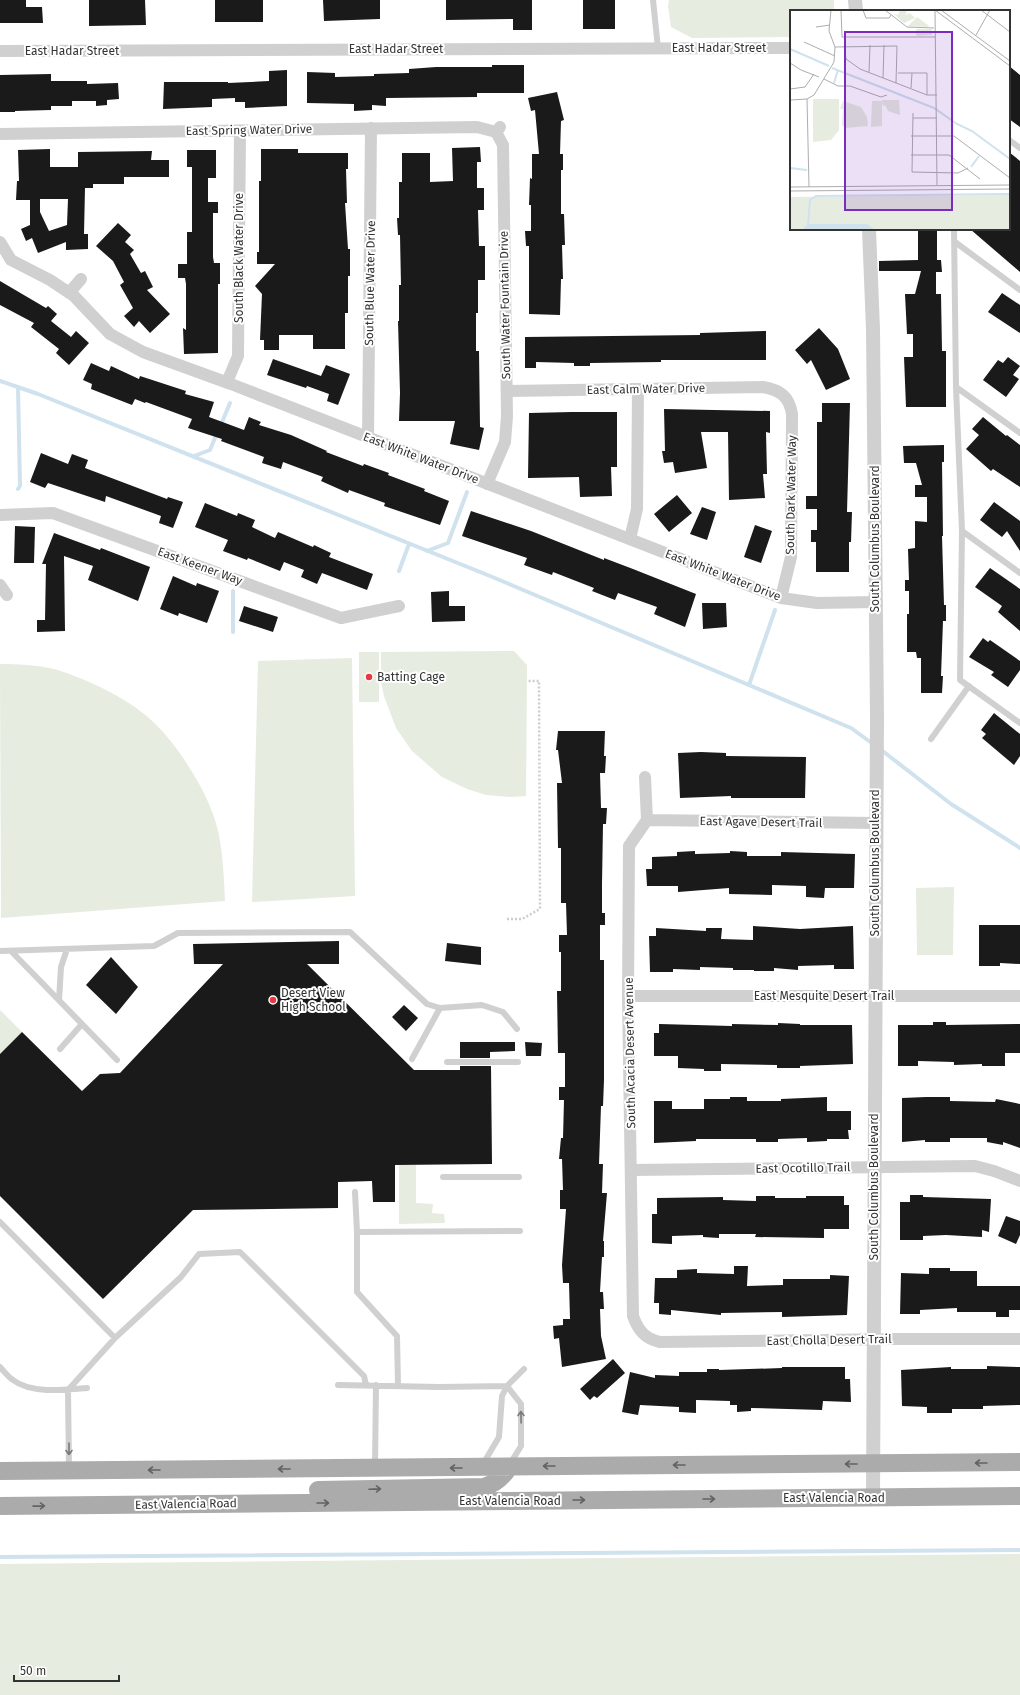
<svg xmlns="http://www.w3.org/2000/svg" width="1020" height="1695" viewBox="0 0 1020 1695" font-family="'Fira Sans',sans-serif">
	<rect width="100%" height="100%" fill="#fff"/>
	<!-- green -->
	<path fill="#e6ecdf" d="M669,0H834V11H791V37L692,38L671,27L668,6Z
		M514,651L527,665L526,796L510,797L486,795L467,789L442,777L412,751L396,728L384,696L381,682V652Z
		M359,652H379V702H359Z
		M352,658L355,896L252,902L258,661Z
		M0,664C16,664 39,665 54,669C85,678 127,698 150,719C169,736 185,759 198,782C207,798 215,816 219,835C223,857 224,879 225,901L1,918Z
		M954,887L953,955H917L916,888Z
		M0,1010L22,1032L0,1054Z
		M399,1165H416V1203L433,1204L432,1213L444,1214L445,1223L399,1224Z
		M1020,1554V1695H0V1564Z"/>
	<g fill="none" stroke-linecap="round" stroke-linejoin="round">
		<!-- stream -->
		<path stroke="#cfe2ee" stroke-width="4" d="M0,381L38,394L490,576L851,728L873,744
			M18,387L20,486L18,489
			M220,427L230,403
			M194,456L210,450L217,433
			M427,551L448,543L467,492
			M399,571L409,544
			M233,591V632
			M749,685L775,610
			M880,749L951,804L1020,848
			M0,1557L1020,1550"/>
	</g>
	<!-- building -->
	<path fill="#1a1a1a" fill-rule="evenodd" d="M0,0H26V7H42L43,23H0Z
		M89,0H145L146,25L89,26Z
		M215,0H263V22H215Z
		M323,0H380V19L324,21Z
		M446,0H532V30H513V19L446,20Z
		M583,0H615V29H583Z
		M492,65H524V93H477V97L386,98V106L372,105V110L354,111V104L307,103V72L335,73V77L374,76V74L409,73V69L436,67H492Z
		M1009,66L1020,75V127L1009,119Z
		M287,70V106L245,108V102H235V98L212,99V107L163,109L164,82H228V83L269,81V71Z
		M51,74V81H87V84L118,83L119,99L107,100V105L96,106V101H72V106H51V110L15,111V112H0V75Z
		M557,92L564,120L561,121L560,154H563V170H561V214H564L565,245H562L563,279H561L560,315L529,314V246H526L525,231H531V205H529L530,178L532,179V154H539L535,110L531,111L528,98Z
		M480,147L481,162H477V188H484V210H478L479,246H485V280H478V313H476V351H479L480,427L484,428L479,450L450,444L455,421H399L400,393L398,321H399V285H401L400,235H398L397,218H399V182H402V153H430V182L453,181L452,148Z
		M50,149V167H78V152L152,151L151,160H169V177H124V184H93V188H85L84,234H88V249L66,250V242L38,253L32,238L26,241L21,229L30,225V200H16L17,181H19L18,150ZM40,199H68L67,225L49,231L40,212Z
		M261,149H298V153H348V169H346L347,203H345L348,249H350V276H348V313H345V349H313V335H279V350H264V340H260L262,294L255,286L275,264H257V252H259V181H261Z
		M187,150H216V178H208V202H218V213H213V257L214,263H220V284H218V353L184,354L183,328L186,330V284L185,278H178V264H187V232H192V167H187Z
		M1009,152L1020,161V272L970,229H1009Z
		M118,223L131,235L125,242L134,250L130,254L141,273L145,271L153,287L147,290L170,314L150,333L139,321L134,327L124,316L133,308L120,285L124,282L113,261L96,246Z
		M918,229H937V260H941L942,272H936V294H941L942,351H946V407H906L904,357H913V334H907L905,294H915L921,271H879V261L918,260Z
		M0,281L46,308L48,306L57,314L51,321L71,337L76,331L89,343L69,365L56,353L59,349L31,327L34,323L0,305Z
		M1002,293L1020,305V333L988,312Z
		M819,328L838,349L850,379L826,390L811,360L807,364L795,350Z
		M766,331V360H661V362L590,363V366H574V363L536,362V368H525V337L700,335V333Z
		M1008,357L1020,366L1013,375L1019,379L1006,397L983,380L998,360L1003,363Z
		M273,359L321,376L326,365L350,374L338,405L327,401L329,394L307,386L306,388L267,375Z
		M91,363L109,371L111,366L139,379L140,376L186,391L185,394L214,402L209,417L244,430L249,417L261,422L259,425L291,435L327,451L326,452L363,466L364,464L389,473L388,475L425,489L424,491L449,501L440,525L384,506L385,503L349,490L348,493L321,481L323,477L283,462L281,469L262,463L264,457L221,441L222,439L188,428L192,419L146,402L145,403L135,399L132,405L91,389L92,384L83,380Z
		M822,403H850L847,512H852L851,542H849V572H816V542H811V530H817V509H806V496H817V422H822Z
		M664,409L770,411V433L766,432L767,474H763L765,498L729,500L728,432H701L707,468L675,473L673,462L664,463L662,451H665Z
		M572,412H617V467H611L612,496L580,497L579,477L528,478L529,413Z
		M983,417L1006,436L1007,435L1020,445V487L993,469L991,471L966,449L979,435L972,429Z
		M944,445V462H942L943,536H942L944,605H946V621H943L941,676H943L942,693H921V658H917L916,652H907V614H909V591H905V580H909L908,549L915,548V521L927,522V497H915V485H922L916,463H904L903,446Z
		M41,453L68,464L72,454L88,460L85,468L167,499L168,497L183,502L173,528L159,523L161,516L106,496L105,502L48,483L45,488L30,482Z
		M677,495L692,513L669,532L654,514Z
		M994,502L1020,521V551L1007,531L1002,537L980,520Z
		M205,503L237,516L238,513L255,520L252,527L275,538L278,532L313,547L314,545L331,553L329,557L373,574L367,590L322,573L317,584L301,577L304,570L284,562L280,571L248,558L247,560L223,551L228,540L195,527Z
		M702,507L716,512L707,540L690,534Z
		M471,511L531,531L604,560V558L633,569L696,594L685,627L654,614L657,607L618,593L615,600L592,591L594,588L553,572L552,575L524,565L527,558L462,536Z
		M755,525L772,531L761,563L744,557Z
		M15,526L35,527L34,563H14Z
		M54,533L100,550L101,548L150,567L138,601L88,580L93,566L64,556L65,631L37,632V620H45L46,564H42Z
		M990,568L1020,589V631L998,612L1002,606L975,587Z
		M173,576L196,586L197,583L219,591L207,623L179,613L178,616L160,609Z
		M449,591V606H465V621L432,622L431,592Z
		M702,603H726L727,627L703,629Z
		M244,606L278,617L273,632L239,621Z
		M983,638L988,642L990,640L1020,661V670L1008,687L991,675L994,672L969,657Z
		M994,713L1020,734V756L1014,765L982,738L986,734L981,730Z
		M558,731H605L604,756H606L605,773H600L601,808H607L606,824H603L602,884V913H605V925H600V960H604V1080L603,1106H601L599,1164H603L602,1193H607L603,1241H604V1257H602L600,1292H603L604,1309H600L601,1336L606,1359L562,1367L559,1338L554,1339L553,1326L563,1325V1319H570L569,1283H563L562,1265L566,1209H560V1190H563L562,1159H559L561,1138H563L564,1100H559V1087H565V1053H558L557,991H561V952H559V935H567L566,903H561V848H558L557,783H562L558,750H556Z
		M701,752L726,753V756L806,757L805,798H731V796L680,798L678,753Z
		M695,851V854L730,853V851L747,852V856H781V852L855,854L854,888H825L824,898L806,897V886L772,885V895L729,894V888L678,892V886H647L646,869H652V857L677,856V852Z
		M979,925H1020V964L1000,963V966H979Z
		M753,926L800,929L853,926L854,969H834V965L798,966V970L774,968V971H754V970H733V968L700,967V970L673,969V972H650L649,936H656V928L706,931V928H722L721,939L753,940Z
		M339,941V964H307L414,1070H460V1066H491L492,1164L395,1165V1202H373L372,1181L338,1182V1208L193,1210L103,1299L0,1196V1054L22,1032L82,1091L100,1074L120,1073L223,964H194L193,944Z
		M447,943L481,947V965L445,961Z
		M111,957L138,987L116,1014L86,985Z
		M404,1005L418,1018L406,1031L392,1017Z
		M933,1022H946V1025L1020,1024V1053H1005V1066H982V1064L954,1065V1062L918,1061V1066H898V1025H933Z
		M778,1023L800,1024V1025H852L853,1064L800,1066V1068H777V1065L721,1064V1071H704V1069L678,1068V1056H654V1033H659V1024L732,1026V1024L778,1025Z
		M460,1042H515V1051L490,1052V1058H460Z
		M525,1042L542,1043L541,1056H526Z
		M730,1097H747V1101H781V1099L827,1097V1111H851V1130H848L849,1139H827V1141L807,1142V1138L778,1139V1142H756V1139H696V1141L654,1143V1101H672V1109H704V1099H730Z
		M926,1097H950V1101L995,1102L996,1099L1020,1104V1148L1003,1142V1145L987,1142V1138H950V1142H925V1140L902,1142V1098Z
		M910,1195H923V1197L991,1199L989,1232L982,1230V1237L946,1235L923,1236V1240H900V1202H910Z
		M756,1196H775V1198H806V1196H844V1205H849V1229H824V1238L755,1237L756,1234H719V1238L703,1237V1235L672,1236V1244L652,1243V1214H657V1198L723,1197V1200L756,1201Z
		M1006,1216L1020,1221V1235L1016,1244L998,1236Z
		M734,1266H748L747,1286L783,1285V1279H830V1275L849,1276L847,1315L782,1317V1312L721,1313V1315L671,1310V1315L659,1314V1303H654L655,1278H677V1270L697,1269V1273L734,1274Z
		M929,1268H950V1271H977V1286H1020V1310H1009V1317H996V1312H957V1308L920,1310V1314H900L901,1273L929,1274Z
		M613,1359L625,1373L597,1398L594,1396L590,1400L580,1389Z
		M987,1366L1020,1367V1405L983,1406V1409H952V1413H927V1407L902,1406L901,1370L951,1367V1369H987Z
		M782,1367H845V1379H850L851,1402L823,1401L822,1410L751,1408V1411L737,1412V1405H730V1401L696,1400V1413L679,1412V1407L640,1405L638,1415L622,1412L630,1372L655,1378V1375L679,1376V1372H707V1369H719V1370L782,1368Z"/>
	<g fill="none" stroke-linecap="round" stroke-linejoin="round">
		<!-- path -->
		<path stroke="#cdcdcd" stroke-width="2.5" stroke-dasharray="2 2" stroke-linecap="butt" d="M507,919H522L540,909L539,681H527"/>
		<!-- service -->
		<path stroke="#d0d0d0" stroke-width="6" d="M653,0L658,48
			M1009,140L1020,148
			M954,229L956,387L962,531L960,680L1020,723
			M955,242L1020,290
			M956,387L1020,433
			M962,531L1020,573
			M931,739L969,686
			M0,951L154,946L178,933L350,932L427,1004L440,1008L482,1005L503,1012L517,1029
			M11,951L117,1060
			M59,1000L61,967L67,949
			M60,1049L82,1024
			M412,1059L440,1008
			M447,1062H518
			M443,1177H519
			M355,1192L357,1232
			M0,1222L115,1338L68,1390L69,1469
			M115,1338L181,1277L199,1254L240,1252L364,1376L366,1385
			M0,1367C4,1371 8,1377 13,1380C31,1394 65,1390 87,1388
			M338,1385L439,1387L507,1386L524,1369
			M398,1385L397,1336L357,1292V1232L520,1231
			M483,1464L499,1437L502,1396L507,1386L521,1404V1446L510,1464
			M375,1466L376,1385"/>
		<!-- minor -->
		<path stroke="#d0d0d0" stroke-width="12" d="M0,51L791,48
			M0,134L477,127L496,132
			M0,242L11,260L50,280L74,296L110,334L143,352L231,384L781,598L817,603L876,602
			M69,293L81,279
			M227,382L238,356L240,131
			M507,391L763,387C780,390 789,396 792,414L791,557L781,598
			M368,438L371,128
			M487,484L505,442L507,416L503,145L496,132L500,127
			M0,515L53,513L341,618L399,606
			M630,539L637,509L638,389
			M0,585L7,595
			M645,777L647,820L629,846L628,996L633,1316C638,1330 645,1339 660,1342L897,1339H1020
			M647,820L875,823
			M628,996H1020
			M632,1170L975,1166L994,1171L1020,1181"/>
		<!-- tertiary -->
		<path stroke="#d0d0d0" stroke-width="14" d="M855,0L856,11
			M869,229L873,329L877,717L873,1498"/>
		<!-- primary -->
		<path stroke="#ababab" stroke-width="18" d="M0,1471L1020,1462
			M318,1490L484,1487C495,1484 503,1477 509,1467
			M0,1506L1020,1496"/>
	</g>
	<!-- one-way arrows -->
	<defs><path id="oneway-shaft" d="M-6 0H5M1.5-3L5.5 0L1.5 3" fill="none" stroke-width="1.6" stroke-linecap="round" stroke-linejoin="round"/></defs>
	<g stroke="#7a7a7a">
		<use href="#oneway-shaft" transform="translate(521 1417) rotate(-91)"/>
		<use href="#oneway-shaft" transform="translate(69 1449) rotate(90)"/>
	</g>
	<g stroke="#636363">
		<use href="#oneway-shaft" transform="translate(981 1463) rotate(180)"/>
		<use href="#oneway-shaft" transform="translate(851 1464) rotate(180)"/>
		<use href="#oneway-shaft" transform="translate(679 1465) rotate(180)"/>
		<use href="#oneway-shaft" transform="translate(549 1466) rotate(180)"/>
		<use href="#oneway-shaft" transform="translate(456 1468) rotate(180)"/>
		<use href="#oneway-shaft" transform="translate(284 1469) rotate(180)"/>
		<use href="#oneway-shaft" transform="translate(154 1470) rotate(180)"/>
		<use href="#oneway-shaft" transform="translate(375 1489) rotate(-2)"/>
		<use href="#oneway-shaft" transform="translate(709 1499)"/>
		<use href="#oneway-shaft" transform="translate(579 1500)"/>
		<use href="#oneway-shaft" transform="translate(323 1503)"/>
		<use href="#oneway-shaft" transform="translate(39 1506) rotate(-1)"/>
	</g>
	<!-- markers -->
	<g fill="#e63946" stroke="#fff" stroke-width="1.5">
		<circle cx="369" cy="677" r="4"/>
		<circle cx="273" cy="1000" r="4"/>
	</g>
	<g text-anchor="middle" dominant-baseline="central" stroke-width="4" stroke-linejoin="round" paint-order="stroke">
		<!-- street labels -->
		<g font-size="12" fill="#333" stroke="#fff">
			<text x="719" y="48">East Hadar Street</text>
			<text x="396" y="49">East Hadar Street</text>
			<text x="72" y="51">East Hadar Street</text>
			<text transform="translate(249 130) rotate(-1)">East Spring Water Drive</text>
			<text transform="translate(239 258) rotate(-90)">South Black Water Drive</text>
			<text transform="translate(370 283) rotate(-89)">South Blue Water Drive</text>
			<text transform="translate(505 305) rotate(-91)">South Water Fountain Drive</text>
			<text transform="translate(646 389) rotate(-1)">East Calm Water Drive</text>
			<text transform="translate(421 458) rotate(21)">East White Water Drive</text>
			<text transform="translate(791 495) rotate(-89)">South Dark Water Way</text>
			<text transform="translate(875 539) rotate(-90)">South Columbus Boulevard</text>
			<text transform="translate(200 566) rotate(20)">East Keener Way</text>
			<text transform="translate(723 575) rotate(21)">East White Water Drive</text>
			<text transform="translate(761 822) rotate(1)">East Agave Desert Trail</text>
			<text transform="translate(875 863) rotate(-90)">South Columbus Boulevard</text>
			<text x="824" y="996">East Mesquite Desert Trail</text>
			<text transform="translate(630 1053) rotate(-91)">South Acacia Desert Avenue</text>
			<text transform="translate(803 1168) rotate(-1)">East Ocotillo Trail</text>
			<text transform="translate(874 1187) rotate(-90)">South Columbus Boulevard</text>
			<text transform="translate(829 1340) rotate(-1)">East Cholla Desert Trail</text>
			<text x="834" y="1498">East Valencia Road</text>
			<text x="510" y="1501">East Valencia Road</text>
			<text transform="translate(186 1504) rotate(-1)">East Valencia Road</text>
		</g>
		<!-- poi labels -->
		<g font-size="12" fill="#333" stroke="#fff" text-anchor="start">
			<text x="377" y="677">Batting Cage</text>
			<text x="281" y="993">Desert View<tspan x="281" dy="14">High School</tspan></text>
		</g>
	</g>
	<!-- overview -->
	<g transform="translate(790 10)">
		<rect width="220" height="220" fill="#fff"/>
		<path d="M110,0H114L117,2L115,5L120,3L125,8L114,13L104,4L108,5ZM127,7L139,16L138,17L118,16ZM127,19H142V25L127,26L125,22ZM23,89H49V120L41,130L23,132ZM92,90H109L110,105L98,101L95,95L93,96ZM53,91L71,97L77,107L78,116L55,118L52,115L53,99H50ZM82,91H92V116L81,117ZM220,185V220H0V187Z" fill="#e6ecdf"/>
		<path d="M18,214H77L85,220H12Z" fill="#cfe2ee"/>
		<path fill="none" stroke="#cfe2ee" stroke-width="2" d="M0,39L39,56M42,58L144,98L167,114L182,121L220,149M44,73L48,60M181,157L189,146M0,158L17,160M18,215L20,190L26,186L220,184"/>
		<path fill="none" stroke="#adadad" stroke-width="1" d="M51,0L52,27H145M73,0L76,8H99L101,5M95,0L117,17L144,18M145,0L147,175M145,0L220,56M151,0L220,51M191,0L220,22M26,17L40,15M186,25L200,0M14,32L45,46M54,36L56,49L70,59L137,85H147M45,37L107,36M0,53L11,60L29,67M79,62L80,35M108,63H137M93,68L94,35M34,69L48,76H60L91,87L97,85M106,73L107,36M121,78L122,63M0,79L15,77L24,64M137,85V63M17,89L19,177M0,90L17,89L24,85L44,52L45,37L39,21L41,0M123,108H147M121,126H164L220,168M121,145H159L190,169M122,162L123,103M122,162L168,163L178,158M0,177L220,175M0,181L220,179"/>
		<path fill="#7b2cbf" fill-opacity="0.15" stroke="#7b2cbf" stroke-width="2" d="M55,22H162V200H55Z"/>
		<rect width="220" height="220" fill="none" stroke="#333" stroke-width="2"/>
	</g>
	<!-- scale -->
	<path d="M14 1675v6h105v-6" fill="none" stroke="#333333" stroke-width="2"/>
	<text x="20" y="1675" font-size="12" fill="#333333" stroke="#ffffff" stroke-width="3" paint-order="stroke">50 m</text>
</svg>
